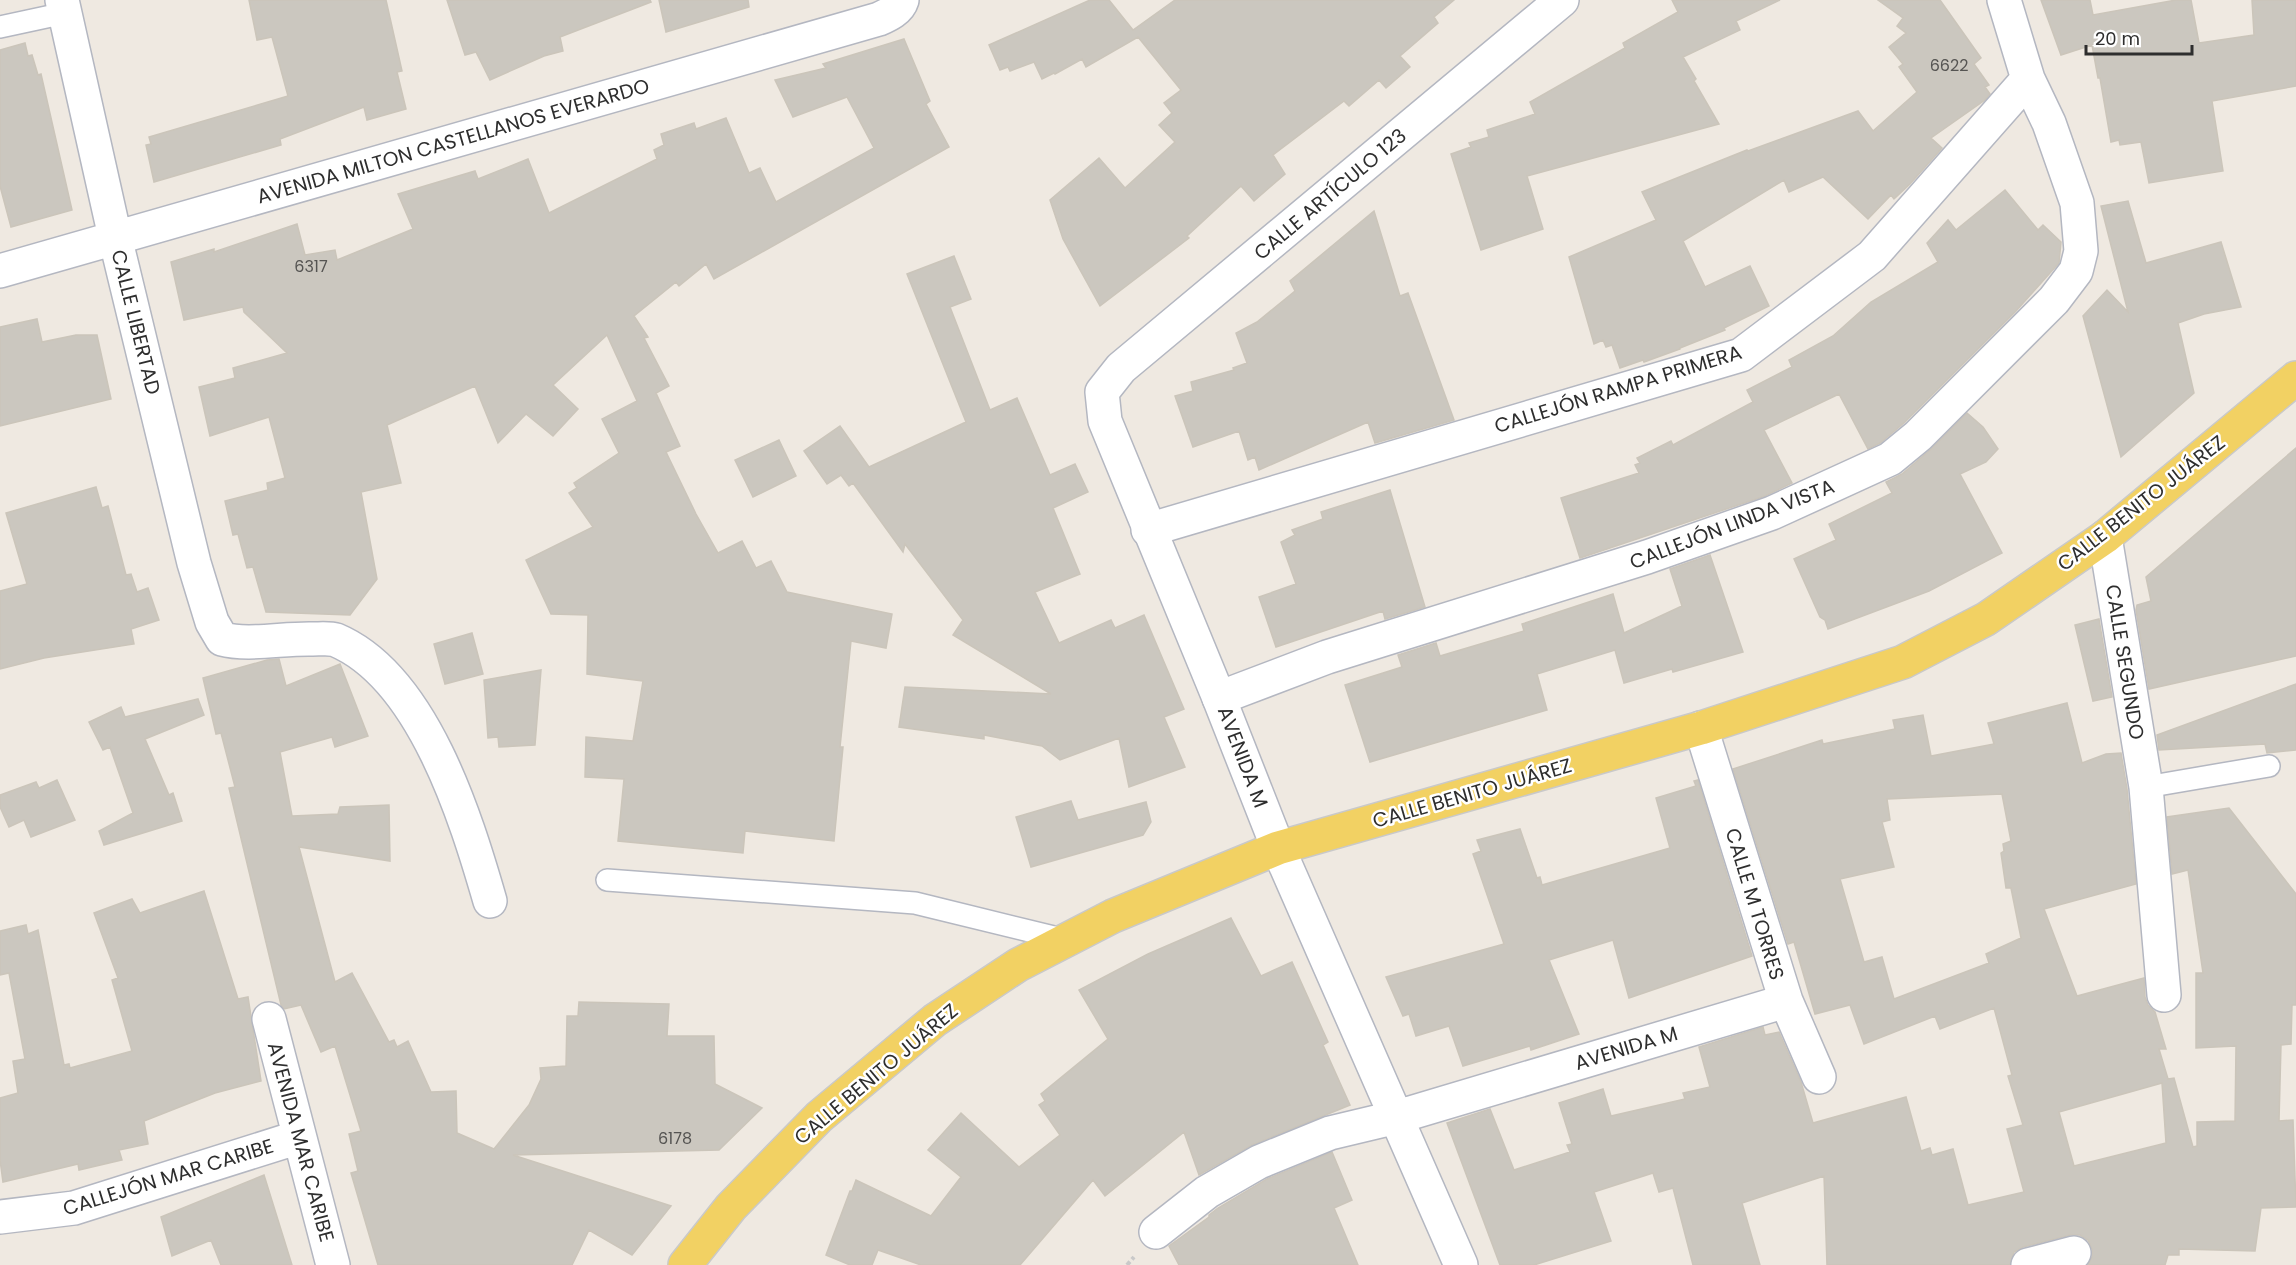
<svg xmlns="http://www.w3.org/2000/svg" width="2296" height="1265" viewBox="0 0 2296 1265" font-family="Poppins,sans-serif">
	<rect width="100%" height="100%" fill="#efe9e1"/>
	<!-- building -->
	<path fill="#cbc7bf" stroke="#cbc5ba" stroke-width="1.5" fill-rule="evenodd" d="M249,0H386L402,71L397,72L406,109L367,120L364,107L280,139L281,145L154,182L146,145L151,144L149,137L288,96L272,37L257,40Z
		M447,0H650L651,2L560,37L563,51L544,56L490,80L476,52L465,55Z
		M659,0H748L749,7L666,32Z
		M1090,0H1109L1133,30L1175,0H1454L1434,17L1438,23L1400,56L1410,67L1386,88L1379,80L1349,106L1344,101L1273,155L1285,174L1254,201L1241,186L1187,236L1189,238L1100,306L1063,239L1050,200L1099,158L1125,188L1175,142L1159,125L1172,113L1164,103L1181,90L1138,37L1086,67L1082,59L1055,74L1054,73L1042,79L1034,62L1010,71L1008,67L1000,70L989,45Z
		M1672,0H1780L1736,21L1740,30L1683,57L1696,79L1694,81L1719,124L1527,176L1543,229L1481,250L1451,154L1471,147L1469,143L1489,137L1487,130L1535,114L1530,102L1625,48L1623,43L1678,12Z
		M1878,0H1940L1981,58L1974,64L1989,85L1985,87L1990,94L1985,100L1931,138L1942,148L1910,184L1894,199L1891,195L1868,219L1823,177L1789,192L1784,180L1683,241L1705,287L1750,266L1769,306L1724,328L1725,330L1680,348V349L1644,362L1643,360L1620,368L1612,345L1606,347L1603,340L1594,344L1569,257L1656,220L1642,192L1747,150L1748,151L1858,111L1873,131L1917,92L1899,67L1903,64L1889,47L1906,33L1897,26L1903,18Z
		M2041,0H2090L2093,15L2176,0H2191L2199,43L2254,35L2252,0H2296V86L2212,101L2223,171L2149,183L2141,142L2120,145L2119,140L2111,142L2100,78H2098L2092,45L2061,55Z
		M904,39L930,101L926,104L949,147L714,279L706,264L679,286L676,282L634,316L648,337L644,338L669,386L656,393L680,446L666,452L696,514L718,553L742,541L756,568L771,561L787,592L892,614L886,648L851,641L840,747H843L834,841L745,831L743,853L618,841L624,779L585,777L586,737L633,741L643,681L587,674L588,615L551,614L526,560L593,527L569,493L577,488L574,483L619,453L602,419L637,401L607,335L553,385L578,409L553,436L526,414L498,443L475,386L387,425L401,483L361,492L377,579L350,615L266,612L253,567L247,568L238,534L233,535L225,501L268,490L267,483L285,478L269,417L210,436L199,387L235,378L233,368L287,353L244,312L243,307L184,320L171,262L214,249V252L297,224L305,255L335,250L337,260L413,229L398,194L475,171L478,179L528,159L549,213L657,159L654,150L664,145L661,134L694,123L696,129L726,118L749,173L760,168L776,202L874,148L847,97L793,117L775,80L826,68L823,64Z
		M25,43L28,56L32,55L38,75L41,74L72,210L11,227L0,186V50Z
		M2005,190L2038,230L2043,225L2061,242L2059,263L2016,311L1905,422L1880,443L1868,449L1839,394L1764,430L1792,483L1765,496L1580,558L1561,498L1639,473L1635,465L1640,463L1637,458L1671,441L1673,445L1753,402L1747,390L1792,367L1789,360L1833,336L1871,302L1938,262L1927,243L1948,220L1956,230Z
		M2128,201L2146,263L2221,242L2241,307L2204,314L2178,323L2194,393L2121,457L2083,316L2107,290L2128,312L2101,206Z
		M1374,211L1400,296L1408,293L1454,420L1375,443L1368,422L1259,470L1255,457L1248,460L1239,431L1193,447L1175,396L1193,391L1191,382L1234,370L1233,368L1247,363L1236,333L1257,322L1295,291L1290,281Z
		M954,256L971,299L950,307L990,410L1017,398L1050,475L1075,464L1088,492L1053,508L1080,574L1035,592L1059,643L1111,620L1115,628L1144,615L1184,709L1164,717L1185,767L1129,787L1119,738L1060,760L1042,746L984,735V739L899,727L905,687L1051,694L953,635L963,620L905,544L903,552L853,483L849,486L841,475L827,484L804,451L840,426L869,467L966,422L907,274Z
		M37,319L42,342L76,335H97L111,399L0,426V327Z
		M1967,413L1983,427L1998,449L1986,462L1960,474L2002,553L1929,591L1828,629L1825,620L1820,617L1794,559L1836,540L1829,524L1892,493L1886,482L1902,474L1930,450Z
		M779,440L796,476L753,497L735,460Z
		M2296,448V656L2149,689L2136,610L2137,605L2151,601L2146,577Z
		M96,487L102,508L108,506L126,575L131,574L137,592L148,588L159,620L131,629L134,644L44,658L0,669V591L27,584L6,513Z
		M1390,490L1425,607L1385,619L1383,611L1276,647L1259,597L1296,584L1281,542L1295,535L1292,530L1323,519L1321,512Z
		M1710,555L1743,652L1673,672L1672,669L1624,683L1615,650L1537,674L1547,710L1370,762L1345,685L1402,667L1398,655L1436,643L1440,656L1524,631L1522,624L1613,594L1624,633L1682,606L1670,569Z
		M2099,619L2112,697L2093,701L2075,625Z
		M472,633L483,674L445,684L434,644Z
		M279,659L286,686L340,664L368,736L335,747L332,737L280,752L292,816L338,814L340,807L389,805L390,861L299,847L335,982L352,973L389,1042L394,1040L397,1047L408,1041L431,1092L456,1091L457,1133L494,1149L529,1105L541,1079L540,1068L566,1066L567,1016H578L579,1002L669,1004L667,1036H714L715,1084L762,1108L719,1150L513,1155L671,1206L632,1255L589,1230L572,1265H378L351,1173L358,1171L349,1134L361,1131L335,1046L321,1052L301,1005L284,1009L281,1005L229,788L235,787L221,733L216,734L203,678L267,660Z
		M541,670L535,745L499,747L498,737L488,738L484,680Z
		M2296,684V750L2267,753L2265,744L2159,750L2157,735Z
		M198,699L204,715L145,739L169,795L173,793L182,821L104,845L99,831L133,813L110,747L103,750L89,722L121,707L125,717Z
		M2067,703L2082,763L2106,754L2121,753L2127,789L2136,884L2044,909L2077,996L2144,978L2145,997L2148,1005L2155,1012L2166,1049H2159L2168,1079L2174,1078L2193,1147L2197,1146V1122L2235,1121L2236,1046L2196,1048V973H2203L2188,870L2172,874L2167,817L2229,808L2296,894V1005H2292L2291,1044L2281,1045L2279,1121L2293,1120L2296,1207L2261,1208L2255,1251L2179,1249V1255H2168L2165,1265H2088L2092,1257V1249L2088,1240L2080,1235H2070L2023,1247L2014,1252L2010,1265H1827L1824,1176L1742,1203L1760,1265H1693L1673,1188L1659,1192L1653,1173L1594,1192L1611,1241L1534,1265H1500L1447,1123L1490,1109L1514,1170L1570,1152L1567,1145L1572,1144L1559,1103L1603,1089L1611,1116L1685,1099L1683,1093L1710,1087L1699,1047L1763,1027L1765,1035L1779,1032L1801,1082L1813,1123L1906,1097L1921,1151L1930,1148L1932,1155L1953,1149L1968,1205L2024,1192L2007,1129L2023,1125L2008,1076L2012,1075L1994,1008L1940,1029L1935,1016L1864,1044L1850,1005L1815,1014L1794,942L1788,944L1733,769L1822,740L1823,744L1895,729L1893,720L1923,715L1931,756L1994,744L1988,723ZM2002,794L2011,841L2003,844L2004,851L2001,853L2006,888H2011L2021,938L1986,954L1989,963L1894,999L1882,957L1864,962L1840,879L1894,867L1882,822L1890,820L1887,799ZM2162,1083L2166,1143L2074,1166L2059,1112Z
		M57,780L75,820L31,837L24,820L9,827L0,807V795L36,782L39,788Z
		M1698,780L1752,956L1629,998L1613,940L1549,960L1579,1034L1531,1050L1530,1046L1463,1066L1449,1026L1416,1036L1409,1014L1403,1016L1386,977L1504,944L1473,854L1481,851L1477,840L1520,829L1537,878L1540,877L1542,885L1670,848L1656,798L1696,786L1694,781Z
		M1071,801L1078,820L1146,802L1151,822L1143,835L1031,867L1016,817Z
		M204,891L238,999L248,997L261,1081L215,1093L144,1121L148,1144L119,1150L122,1160L79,1170L78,1164L3,1182L0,1160V1098L18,1093L13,1061L25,1059L9,973L0,975V931L26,925L28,934L38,930L64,1065L69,1064L70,1068L132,1051L112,980L118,978L94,913L132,899L140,913Z
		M1231,918L1261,976L1292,962L1328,1042L1323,1045L1350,1105L1252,1145L1199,1175L1184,1132L1105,1196L1093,1180L1020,1265H921L878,1250L872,1265H850L826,1255L850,1191H852L856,1180L931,1216L961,1177L928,1150L961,1113L1019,1167L1060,1135L1039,1105L1045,1101L1041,1094L1108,1039L1079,990L1148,954Z
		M1332,1152L1352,1200L1334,1208L1358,1265H1179L1169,1246L1209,1217V1215L1218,1208L1267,1179Z
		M264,1175L292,1265H221L211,1240L172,1256L161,1217Z"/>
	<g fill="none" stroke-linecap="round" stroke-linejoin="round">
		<!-- service casing -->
		<g stroke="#b4b7c1" stroke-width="24">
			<path id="service" d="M0,27L65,13
				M2146,787L2269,766
				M607,880L915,903L1066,940"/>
		</g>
		<!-- minor casing -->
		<g stroke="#b4b7c1" stroke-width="36">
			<path id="minor" d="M62,0L115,237L194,563L212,622L222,639C248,646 284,638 313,639C320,639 330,638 336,640C423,677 466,818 490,901
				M0,271L879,19C888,15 899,10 902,0
				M1148,530L1741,355L1872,256L2028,79
				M2105,537L2146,787L2164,995
				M1219,698L1327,657L1647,557L1772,513L1890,459L1918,436L2054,300L2076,271L2081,251L2077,203L2049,123L2028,79L2004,0
				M1701,728L1786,1001L1819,1077
				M1278,848L1461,1265
				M269,1019L333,1265
				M0,1217L74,1208L299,1137
				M1156,1232L1207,1192L1259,1162L1330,1133L1397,1117L1786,1001
				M2028,1265L2074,1253"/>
		</g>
		<!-- tertiary casing -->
		<g stroke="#b4b7c1" stroke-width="36">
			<path id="tertiary" d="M1278,848L1219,698L1105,421L1102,392L1121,368L1562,0"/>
		</g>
		<!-- primary casing -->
		<g stroke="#c9c9c9" stroke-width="36">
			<path id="primary" d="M685,1265L731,1207L819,1117L935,1020L1018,965L1113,916L1278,848L1701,728L1903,662L1986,619L2105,537L2296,378"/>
		</g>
		<!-- path -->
		<path stroke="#c9c9c9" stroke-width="4" stroke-dasharray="4.5 3" stroke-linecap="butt" d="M1127,1265L1134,1257"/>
		<!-- service -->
		<use href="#service" stroke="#fff" stroke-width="21"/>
		<!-- minor -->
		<use href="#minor" stroke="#fff" stroke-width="33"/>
		<!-- tertiary -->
		<use href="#tertiary" stroke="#fff" stroke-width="33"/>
		<!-- primary -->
		<use href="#primary" stroke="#f2d163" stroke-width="33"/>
	</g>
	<g text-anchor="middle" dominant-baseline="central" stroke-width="5" stroke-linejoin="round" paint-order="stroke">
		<!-- number labels -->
		<g font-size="16" fill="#555452">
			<text x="1949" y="65">6622</text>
			<text x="311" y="266">6317</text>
			<text x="675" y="1138">6178</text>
		</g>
		<!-- street labels -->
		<g font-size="20" fill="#2e2e2e" stroke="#fff">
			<text transform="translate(453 141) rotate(-16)">AVENIDA MILTON CASTELLANOS EVERARDO</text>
			<text transform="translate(1330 194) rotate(-40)">CALLE ARTÍCULO 123</text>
			<text transform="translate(136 322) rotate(76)">CALLE LIBERTAD</text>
			<text transform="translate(1618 389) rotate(-17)">CALLEJÓN RAMPA PRIMERA</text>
			<text transform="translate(2141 503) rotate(-38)">CALLE BENITO JUÁREZ</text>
			<text transform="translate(1732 524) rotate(-21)">CALLEJÓN LINDA VISTA</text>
			<text transform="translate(2125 662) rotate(81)">CALLE SEGUNDO</text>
			<text transform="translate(1243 757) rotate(69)">AVENIDA M</text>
			<text transform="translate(1472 793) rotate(-16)">CALLE BENITO JUÁREZ</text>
			<text transform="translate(1755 904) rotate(73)">CALLE M TORRES</text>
			<text transform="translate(1626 1048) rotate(-17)">AVENIDA M</text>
			<text transform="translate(876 1074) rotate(-40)">CALLE BENITO JUÁREZ</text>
			<text transform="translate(301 1142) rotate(75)">AVENIDA MAR CARIBE</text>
			<text transform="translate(168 1177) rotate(-17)">CALLEJÓN MAR CARIBE</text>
		</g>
	</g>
	<!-- scale -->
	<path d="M2086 45v9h106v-9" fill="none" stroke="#2e2e2e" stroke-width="3"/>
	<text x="2095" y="45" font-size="18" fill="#2e2e2e" stroke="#ffffff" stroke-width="4.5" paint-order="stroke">20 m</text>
</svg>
